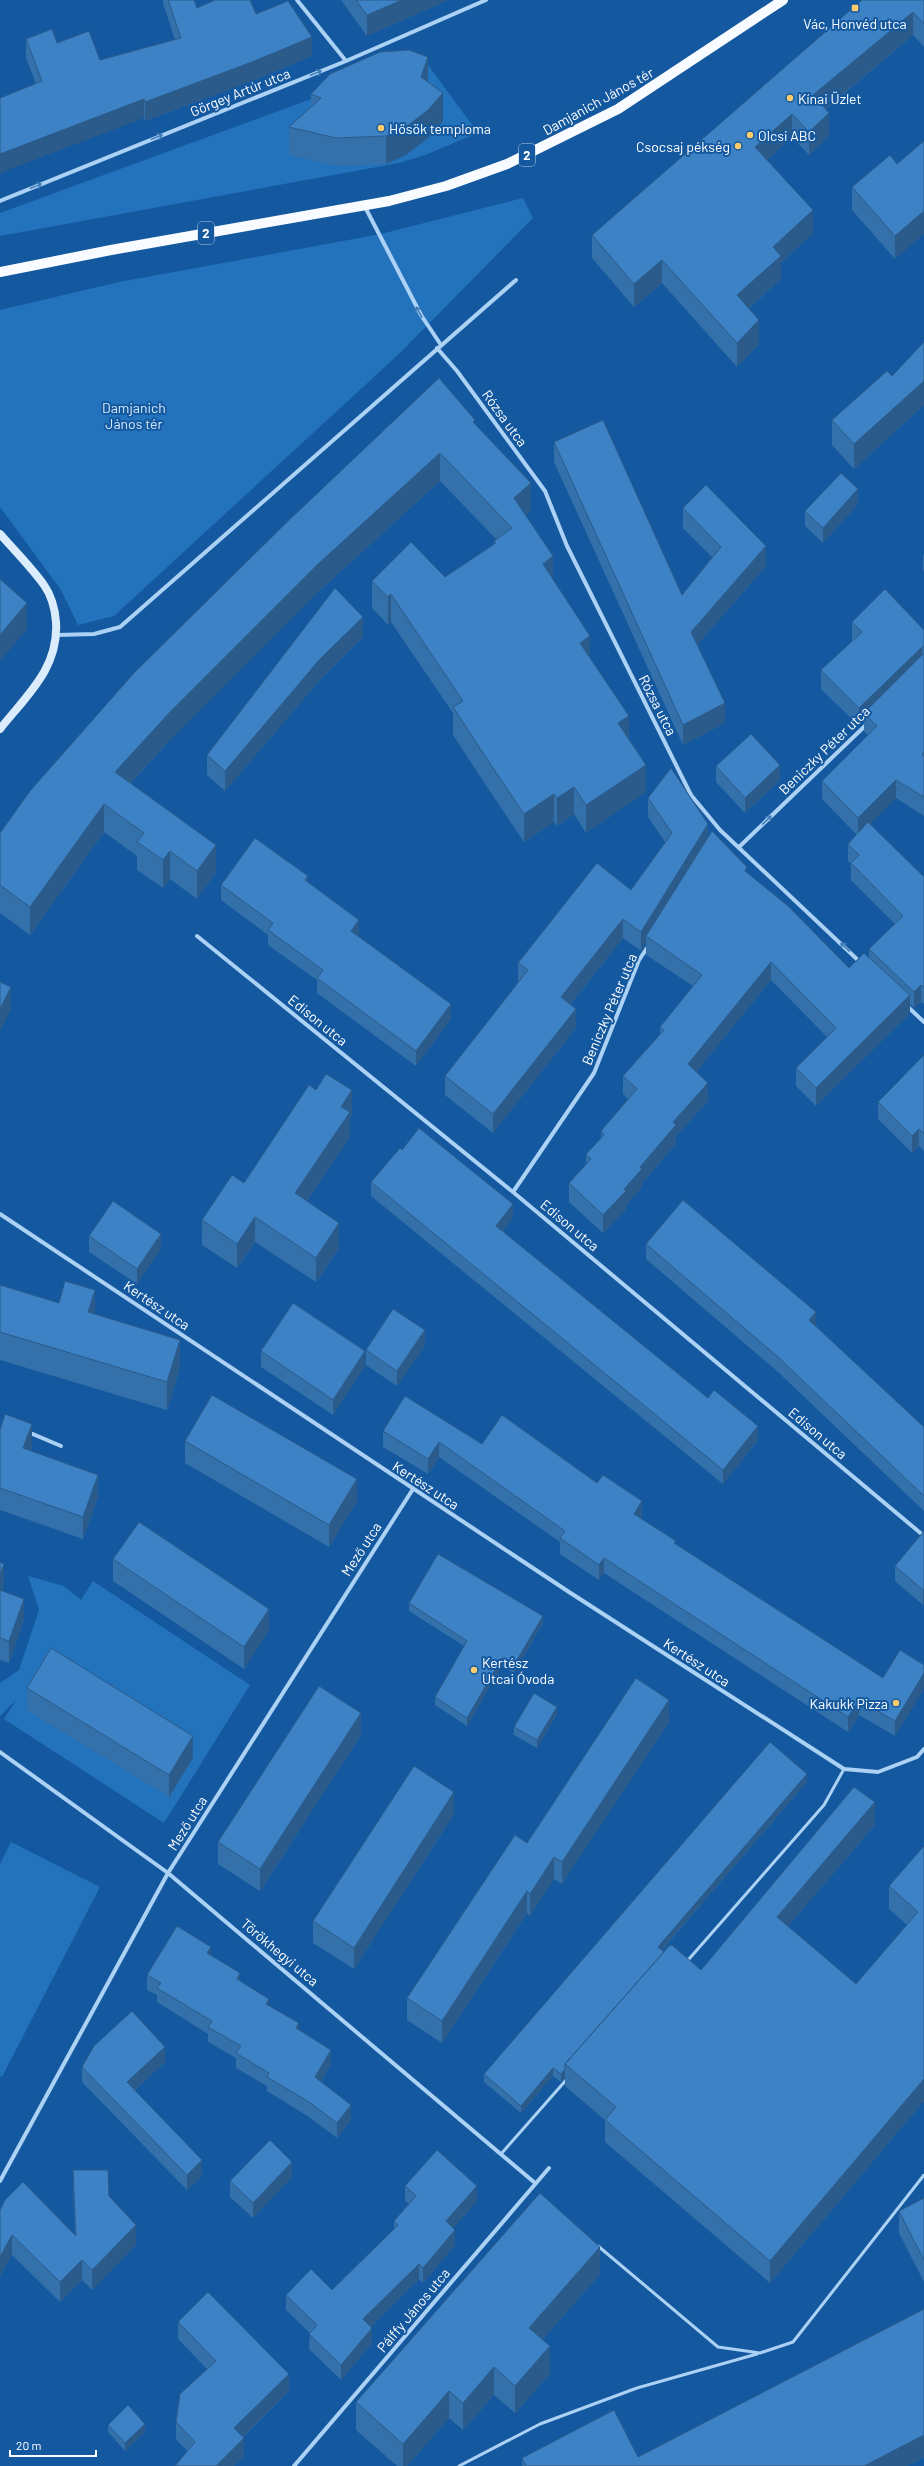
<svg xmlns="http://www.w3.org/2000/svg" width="924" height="2466" viewBox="0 0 924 2466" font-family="Barlow,sans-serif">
	<rect width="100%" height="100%" fill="#14599f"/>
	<!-- green -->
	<path fill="#2372bc" d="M423,58L478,133L425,155L399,163L0,236V213Z
		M523,198L533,218L399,354L114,616L78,625L61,590L0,507V310L119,282L381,234Z
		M28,1576L64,1586L81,1600L93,1581L250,1685L164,1823L4,1719L16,1700L0,1716V1683L19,1670L39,1610Z
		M11,1842L100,1887L2,2077L0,2076V1864Z"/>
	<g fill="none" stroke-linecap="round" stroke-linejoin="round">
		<!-- lane -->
		<path stroke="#abd1f4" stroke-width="3" d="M685,1960L689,1959L824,1805L844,1769
			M501,2154L567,2079
			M598,2246L718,2347L760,2353L793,2342L924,2175
			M459,2466L540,2424L637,2388L757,2354"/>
		<!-- street -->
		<path stroke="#abd1f4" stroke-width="4" d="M297,0L346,61
			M0,201L346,61L486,0
			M364,205L421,315L441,345
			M437,348L457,371L545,491L567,546L691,795L720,830L861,963
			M57,635L94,634L120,627L516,280
			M739,847L867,724
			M197,936L513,1192L924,1536
			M907,1006L924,1022
			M513,1192L594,1073L639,960L649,945
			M0,1214L569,1592L844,1769L878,1772L917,1757L924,1749
			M28,1432L61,1446
			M0,1752L168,1873L535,2183
			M0,2181L168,1873L413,1489
			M294,2466L549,2168"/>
		<!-- secondary -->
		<path stroke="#dbecfd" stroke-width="8" d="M0,534C14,550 31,567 44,585C51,595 55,609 56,622C59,668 27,695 0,729"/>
		<!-- primary -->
		<path stroke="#f8fbff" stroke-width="10" d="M0,272L111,250L389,201L446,186L507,164L618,109L783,0"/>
	</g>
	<!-- wall -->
	<path fill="#3470a9" d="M163,0H194L197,8L256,14L312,56L252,81L145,121L144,118L36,84L26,58V39L57,43L100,60L175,40L163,3Z
		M341,0H448L367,36Z
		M924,0V47L913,35L826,109L829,136L809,155L792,137L767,160L813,233L781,263V279L749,308L759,344L737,367L662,283L634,307L592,258V235Z
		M428,82L443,121L428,138L406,155L386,164L336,166L289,155V127L311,107V94Z
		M897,164L895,259L852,210V187Z
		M924,342V405L854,469L832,445V420L892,376Z
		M475,425L531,510L526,515L553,580L629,739L646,792L586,833L574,814L557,826L554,822L524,842L487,787L453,735V713L391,622L388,625L372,608V581L445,577L494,544V541L496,539L440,481L317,593L171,739L131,783L216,872L197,899L170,879L163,888L137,870V856L104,832L30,935L0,913V833L134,673Z
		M554,442L682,595L712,557L683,528V508L766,566L697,645L725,723L683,745L554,462Z
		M858,504L823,543L805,526V511Z
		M924,554V571L923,570V555Z
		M852,622L924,630V816L896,798L870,824L924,877V1004L921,1002L914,1008L910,1004V1013L816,1106L796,1086V1068L827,1037L771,980L696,1072L708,1101L676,1136V1144L642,1183V1187L626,1205V1209L603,1233L569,1202V1183L586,1165V1154L601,1139V1131L628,1099L623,1094V1076L660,1034V1027L693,986L646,955V941L641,951L623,938L571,1004L576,1028L493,1133L445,1095V1076L519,982H518V963L631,890L665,842L648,817V798L708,838L747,872L849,968L869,957V949L895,924L851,880V864L848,861V844L857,835L822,799V781L868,735L864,731V721L859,726L821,689V670L852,641Z
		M363,637L320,680L225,791L207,775V755Z
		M716,766L780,780L745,813L716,782Z
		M308,882L359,935L358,936L451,1019L416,1066L317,993V980L268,945V935L221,900V885Z
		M924,1055V1151L919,1146L912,1153L878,1119V1102Z
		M352,1115L350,1118V1137L307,1201L339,1248L316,1282L255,1242L237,1268L202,1245V1220L244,1183Z
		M402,1150L513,1218L503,1231L758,1440L723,1484L371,1196V1182Z
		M89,1236L161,1249L137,1284L89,1252Z
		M646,1244L816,1326L924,1427V1511L778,1372L646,1259Z
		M0,1285L95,1314L180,1368L167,1410L0,1360Z
		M425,1346L397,1386L366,1365V1350Z
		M261,1351L365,1366L333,1415L261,1367Z
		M0,1430L32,1446L30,1451L98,1497L83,1539L0,1510Z
		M383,1431L482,1444L642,1516L641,1518L676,1545L883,1678L900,1650L895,1736L859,1715L848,1732L604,1573L599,1580L560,1554V1542L439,1457L428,1474L383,1447Z
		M185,1441L357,1501L329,1547L185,1463Z
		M924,1531V1604L923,1605L895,1581V1566Z
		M113,1559L269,1631L244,1669L113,1581Z
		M0,1562L4,1585L2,1591L24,1620L9,1663L0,1660Z
		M409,1603L543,1623L514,1673L502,1666L467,1726L435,1705V1697L464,1646L409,1611Z
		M27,1688L193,1758L169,1797L27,1710Z
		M557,1714L537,1748L514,1735V1727Z
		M669,1722L562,1884L554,1879L530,1916L527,1913L442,2043L407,2020V1998L527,1843Z
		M361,1735L260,1891L218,1864V1842Z
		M807,1782L662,1950L664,1952L701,1970L875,1825L788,1926L856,1984L907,1925L889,1909V1886L924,1846V2101L770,2283L605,2142V2120L565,2086V2077L561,2082L553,2076L521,2113L484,2082V2074Z
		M454,1814L354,1969L313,1943V1921Z
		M211,1955L240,1981L299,2030L331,2064L321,2082L351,2120L337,2138L309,2117L267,2091V2086L236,2068V2058L208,2042V2034L157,2002V1995L147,1990V1975Z
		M165,2062L135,2090L202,2176L187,2190L82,2082V2067Z
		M73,2170L109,2196L136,2245L92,2290L82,2280L60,2302L12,2255L0,2276V2210L75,2235L73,2190Z
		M292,2177L253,2218L230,2197V2181Z
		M405,2186L477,2201L453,2228L455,2245L423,2283L419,2279L371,2327L372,2343L341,2380L309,2349L310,2333L286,2310V2295L332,2290L394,2230V2221L409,2204L405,2201Z
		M924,2198V2282L899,2233V2211Z
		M600,2274L542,2340L550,2374L515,2413L494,2395L463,2430L449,2418L407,2466H397L356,2430V2402Z
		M924,2309V2457L907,2466H522V2458L638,2457Z
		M178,2322L289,2391L243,2437L244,2456L234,2466H175L187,2451L176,2439V2422L207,2369L178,2339Z
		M108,2425L145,2432L125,2451L108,2432Z"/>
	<!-- shaded-wall -->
	<path fill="#2b5b8a" d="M402,0H448L367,36V15Z
		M913,12V35L813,119V95Z
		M312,37V56L252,81L145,121V102Z
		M428,57V85L421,77Z
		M443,93V121L428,138L406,155L386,164V136Z
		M144,99V118L0,173V154Z
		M829,113V136L809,155V132Z
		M792,114V137L755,171V147Z
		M813,210V233L781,263V279L737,318V295L773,247Z
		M924,211V234L895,259V236Z
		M662,260V283L634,307V284Z
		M759,320V344L737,367V343Z
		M924,381V405L854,469V444Z
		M440,453V481L317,593L171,739L115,800V772L171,711L317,565Z
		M531,483V510L514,526V498Z
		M858,489V504L823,543V528Z
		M766,546V566L691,652V632Z
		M553,556V584L543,564Z
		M391,594V622L388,625V597Z
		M27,603V629L0,661V635Z
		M363,617V637L320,680L225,791V771L320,659Z
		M590,636V663L580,643Z
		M922,647V665L864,713V721L859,726V708Z
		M725,703V723L683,745V725Z
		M629,716V744L618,723Z
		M646,765V792L586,833V805Z
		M780,765V780L745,813V798Z
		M896,780V798L858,836V818Z
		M574,787V814L557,826V798Z
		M554,794V822L524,842V814Z
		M104,804V832L30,935V907Z
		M708,824V843L646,936V941L641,951V932Z
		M216,845V872L197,899V871Z
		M170,851V879L163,888V860Z
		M308,876V891L305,880Z
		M623,919V938L561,1016V997Z
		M359,920V935L351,946V931Z
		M771,962V980L688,1082V1064Z
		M921,985V1002L914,1008V992Z
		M11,987V1009L0,1031V1009Z
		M910,995V1013L816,1106V1088Z
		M451,1004V1019L416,1066V1051Z
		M576,1009V1028L493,1133V1114Z
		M708,1083V1101L676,1136V1144L642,1183V1187L626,1205V1209L603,1233V1215L640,1167L673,1122Z
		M352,1090V1115L350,1118V1137L295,1218V1193L341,1107Z
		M919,1129V1146L912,1153V1136Z
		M513,1204V1218L496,1240V1226Z
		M255,1217V1242L237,1268V1244Z
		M339,1223V1248L316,1282V1258Z
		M161,1234V1249L137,1284V1269Z
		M95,1290V1318L88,1312Z
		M816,1312V1328L809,1320Z
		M425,1330V1346L397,1386V1371Z
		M180,1340V1368L167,1410V1382Z
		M365,1351V1366L333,1415V1400Z
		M32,1424V1446L23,1470V1448Z
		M758,1426V1440L723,1484V1470Z
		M439,1442V1457L428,1474V1459Z
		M98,1475V1497L83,1539V1517Z
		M357,1479V1501L329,1547V1525Z
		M642,1501V1516L634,1529V1514Z
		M604,1558V1573L599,1580V1565Z
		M4,1564V1585L0,1596V1575Z
		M924,1589V1604L923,1605V1590Z
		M24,1599V1620L9,1663V1641Z
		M269,1609V1631L244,1669V1647Z
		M543,1616V1623L514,1673V1665Z
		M502,1658V1666L467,1726V1718Z
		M924,1673V1689L895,1736V1721Z
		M669,1700V1722L562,1884V1862Z
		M859,1700V1715L848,1732V1717Z
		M557,1707V1714L537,1748V1740Z
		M361,1713V1735L260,1891V1869Z
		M193,1736V1758L169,1797V1775Z
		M807,1774V1782L658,1954V1947Z
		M454,1792V1814L354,1969V1948Z
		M875,1802V1825L777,1939V1917Z
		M554,1857V1879L530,1916V1894Z
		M527,1891V1913L442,2043V2021Z
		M211,1947V1962L207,1953Z
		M240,1973V1988L237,1979Z
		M269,1999V2013L266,2004Z
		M299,2023V2038L296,2028Z
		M165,2047V2062L127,2097V2082Z
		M331,2050V2064L315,2092V2077Z
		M553,2068V2076L521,2113V2106Z
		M565,2069V2077L561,2082V2074Z
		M924,2079V2101L770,2283V2261Z
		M351,2105V2120L337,2138V2123Z
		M202,2160V2176L187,2190V2175Z
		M292,2162V2177L253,2218V2203Z
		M477,2186V2201L446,2237V2221Z
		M136,2225V2245L92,2290V2270Z
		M455,2230V2245L423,2283V2268Z
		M12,2235V2255L0,2276V2257Z
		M600,2247V2274L529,2355V2328Z
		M82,2260V2280L60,2302V2282Z
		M419,2264V2279L363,2335V2319Z
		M372,2328V2343L341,2380V2365Z
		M550,2346V2374L515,2413V2386Z
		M494,2367V2395L463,2430V2403Z
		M289,2374V2391L234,2445V2428Z
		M449,2391V2418L407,2466H403V2444Z
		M145,2424V2432L125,2451V2443Z
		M924,2435V2457L907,2466H864Z
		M244,2438V2456L234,2466H216Z"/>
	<!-- building -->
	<path fill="#3d82c5" stroke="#2b5b8a" d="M168,0H194L197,8L215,0H250L256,14L288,1L312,37L252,62L145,102L144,99L0,154V98L42,81L26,39L52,29L57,43L89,31L100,60L181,38Z
		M356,0H402L367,15Z
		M862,0H924V24L913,12L813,95L829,113L809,132L792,114L755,147L813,210L773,247L781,256L737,295L759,320L737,343L662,260L634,284L592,235Z
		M409,50L428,57L421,77L443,93L428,110L406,127L386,136L336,138L289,127L321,98L311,94L330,74L380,52Z
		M924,141V211L895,236L852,187L890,155L897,164Z
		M924,342V381L854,444L832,420L887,371L892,376Z
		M439,378L475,420L473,422L531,483L514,498L553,556L543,564L590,636L580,643L629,716L618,723L646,765L586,805L574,787L557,798L554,794L524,814L487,759L453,707L463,701L391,594L388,597L372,581L411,542L445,577L496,543L494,541L512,528L440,453L317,565L171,711L115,772L216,845L197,871L170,851L163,860L137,842L144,833L104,804L30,907L0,885V833L30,791L134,673L286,523Z
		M603,420L682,595L721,547L683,508L706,485L766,546L691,632L725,703L683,725L554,442Z
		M841,473L858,489L823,528L805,511Z
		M0,579L27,603L0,635Z
		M335,588L363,617L320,659L225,771L207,755Z
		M885,589L924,630V647H922L859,708L821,670L862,632L852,622Z
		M924,653V752L922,754L924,757V797L896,780L858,818L822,781L877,726L864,713Z
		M751,734L780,765L745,798L716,766Z
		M671,768L708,824L641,932L623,919L561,997L576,1009L493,1114L445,1076L528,970L518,963L597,863L631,890L672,833L648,798Z
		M868,822L924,877V988L921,985L914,992L869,949L903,916L851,863L859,855L848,844Z
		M712,831L747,867L745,871L788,906L849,968L864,953L910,995L816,1088L796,1068L836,1028L771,962L688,1064L708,1083L673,1122L676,1125L640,1167L642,1169L624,1189L626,1191L603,1215L569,1183L591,1159L586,1154L604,1135L601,1131L637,1089L623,1076L664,1030L660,1027L702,975L646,936Z
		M255,838L308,876L305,880L359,920L351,931L451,1004L416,1051L317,978L323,970L268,930L273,923L221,885Z
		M0,982L11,987L0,1009Z
		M924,1055V1134L919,1129L912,1136L878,1102Z
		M326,1074L352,1090L341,1107L350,1112L295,1193L339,1223L316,1258L255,1217L237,1244L202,1220L232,1175L244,1183L309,1085L316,1090Z
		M419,1128L513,1204L496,1226L708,1398L714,1390L758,1426L723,1470L371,1182L400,1148L402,1150Z
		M683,1200L816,1312L809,1320L924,1427V1496L778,1357L646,1244Z
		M113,1201L161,1234L137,1269L89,1236Z
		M65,1281L95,1290L88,1312L180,1340L167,1382L0,1332V1285L59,1303Z
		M293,1303L365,1351L333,1400L261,1351Z
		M393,1309L425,1330L397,1371L366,1350Z
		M212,1395L357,1479L329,1525L185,1441Z
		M405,1396L482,1444L502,1415L597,1483L603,1475L642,1501L634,1514L676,1541L674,1543L883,1678L900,1650L924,1665V1673L895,1721L859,1700L848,1717L604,1558L599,1565L560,1538L565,1531L439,1442L428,1459L383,1431Z
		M5,1414L32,1424L23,1448L98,1475L83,1517L0,1488V1430Z
		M139,1522L269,1609L244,1647L113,1559Z
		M924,1531V1589L923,1590L895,1566Z
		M438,1554L543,1616L514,1665L502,1658L467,1718L435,1697L467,1641L409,1603Z
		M0,1562L4,1564L0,1575Z
		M0,1590L24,1599L9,1641L0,1638Z
		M51,1648L193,1736L169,1775L27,1688Z
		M636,1678L669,1700L562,1862L554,1857L530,1894L527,1891L442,2021L407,1998L515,1835L527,1843Z
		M319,1686L361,1713L260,1869L218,1842Z
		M534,1693L557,1707L537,1740L514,1727Z
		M770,1742L807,1774L658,1947L664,1952L565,2064V2069L561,2074L553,2068L521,2106L484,2074Z
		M414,1766L454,1792L354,1948L313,1921Z
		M854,1787L875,1802L777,1917L856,1984L918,1912L889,1886L924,1846V2079L770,2261L605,2120L616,2107L565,2064L669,1946L672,1945L701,1970Z
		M177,1926L211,1947L207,1953L240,1973L237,1979L269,1999L266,2004L299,2023L296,2028L331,2050L315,2077L351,2105L337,2123L309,2102L267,2077L269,2073L236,2053L241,2046L208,2027L212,2021L157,1988L161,1983L147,1975Z
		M132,2011L165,2047L127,2082L202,2160L187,2175L82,2067L94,2046Z
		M270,2140L292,2162L253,2203L230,2181Z
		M437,2150L477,2186L446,2221L455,2230L423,2268L419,2264L363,2319L372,2328L341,2365L309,2334L317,2325L286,2295L311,2269L332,2290L398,2225L394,2221L416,2196L405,2186Z
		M73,2170H108L109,2196L136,2225L92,2270L82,2260L60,2282L12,2235L0,2257V2210L5,2200L23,2182L76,2236Z
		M540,2193L600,2247L529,2328L550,2346L515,2386L494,2367L463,2403L449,2391L403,2444L356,2402Z
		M924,2198V2260L899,2211Z
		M208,2292L289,2374L234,2428L244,2438L216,2466H175L195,2442L176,2422L180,2394L216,2361L178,2322Z
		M924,2309V2435L864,2466H526L522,2458L614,2410L638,2457Z
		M128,2405L145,2424L125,2443L108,2425Z"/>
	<!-- one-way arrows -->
	<defs><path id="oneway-shaft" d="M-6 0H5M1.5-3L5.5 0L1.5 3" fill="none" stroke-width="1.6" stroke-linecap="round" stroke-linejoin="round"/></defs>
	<g stroke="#417db8">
		<use href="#oneway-shaft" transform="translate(316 73) rotate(-22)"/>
		<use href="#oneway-shaft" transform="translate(157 137) rotate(-22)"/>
		<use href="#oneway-shaft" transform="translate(36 186) rotate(-22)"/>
		<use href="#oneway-shaft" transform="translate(419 312) rotate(-119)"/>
		<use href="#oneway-shaft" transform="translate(767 820) rotate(-44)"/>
		<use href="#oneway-shaft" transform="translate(845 947) rotate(-136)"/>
	</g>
	<!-- markers -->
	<g fill="#ffcc6e" stroke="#14599f" stroke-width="1.5">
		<rect x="851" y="4" width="8" height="8" rx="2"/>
		<circle cx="790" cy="98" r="4"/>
		<circle cx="381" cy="128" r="4"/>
		<circle cx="750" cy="135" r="4"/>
		<circle cx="738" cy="146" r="4"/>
		<circle cx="474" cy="1670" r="4"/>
		<circle cx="896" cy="1703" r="4"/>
	</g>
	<g text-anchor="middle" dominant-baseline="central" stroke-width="4" stroke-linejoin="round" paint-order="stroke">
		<!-- shield labels -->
		<g fill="#14599f" stroke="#b8cde2" stroke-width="1">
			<rect x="519" y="144" width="16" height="22" rx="3"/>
			<rect x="198" y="222" width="16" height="22" rx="3"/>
		</g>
		<g font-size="13" font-weight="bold" fill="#fff">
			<text x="527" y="155">2</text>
			<text x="206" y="233">2</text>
		</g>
		<!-- poi labels -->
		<g font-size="14" fill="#fff" stroke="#14599f" text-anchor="start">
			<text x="855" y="23" text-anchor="middle">Vác, Honvéd utca</text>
			<text x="798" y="98">Kínai Üzlet</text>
			<text x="389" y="128">Hősök temploma</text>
			<text x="758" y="135">Olcsi ABC</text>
			<text x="730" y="146" text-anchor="end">Csocsaj pékség</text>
			<text x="482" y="1662">Kertész<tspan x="482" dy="16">Utcai Óvoda</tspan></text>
			<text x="888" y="1703" text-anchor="end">Kakukk Pizza</text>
		</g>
		<!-- street labels -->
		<g font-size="14" fill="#fff" stroke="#14599f">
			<text transform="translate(240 92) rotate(-22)">Görgey Artúr utca</text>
			<text transform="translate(598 101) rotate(-29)">Damjanich János tér</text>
			<text transform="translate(505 418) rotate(54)">Rózsa utca</text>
			<text transform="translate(658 705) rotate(63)">Rózsa utca</text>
			<text transform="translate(824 750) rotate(-44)">Beniczky Péter utca</text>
			<text transform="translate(609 1009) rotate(-67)">Beniczky Péter utca</text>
			<text transform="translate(318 1020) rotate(39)">Edison utca</text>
			<text transform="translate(570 1225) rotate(40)">Edison utca</text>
			<text transform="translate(157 1305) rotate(34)">Kertész utca</text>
			<text transform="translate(818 1433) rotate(40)">Edison utca</text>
			<text transform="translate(426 1485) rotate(33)">Kertész utca</text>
			<text transform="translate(361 1549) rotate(-57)">Mező utca</text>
			<text transform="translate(697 1662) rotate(33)">Kertész utca</text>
			<text transform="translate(187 1823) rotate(-58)">Mező utca</text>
			<text transform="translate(280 1952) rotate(40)">Törökhegyi utca</text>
			<text transform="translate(413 2310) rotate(-50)">Pálffy János utca</text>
		</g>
		<!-- park labels -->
		<g font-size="14" fill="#d4e9fd" stroke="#14599f">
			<text x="134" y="407">Damjanich<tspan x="134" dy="16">János tér</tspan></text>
		</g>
	</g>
	<!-- scale -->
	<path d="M10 2450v6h86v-6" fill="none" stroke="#ffffff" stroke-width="2"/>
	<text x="16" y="2450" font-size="12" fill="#ffffff" stroke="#14599f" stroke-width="3" paint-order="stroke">20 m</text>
</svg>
